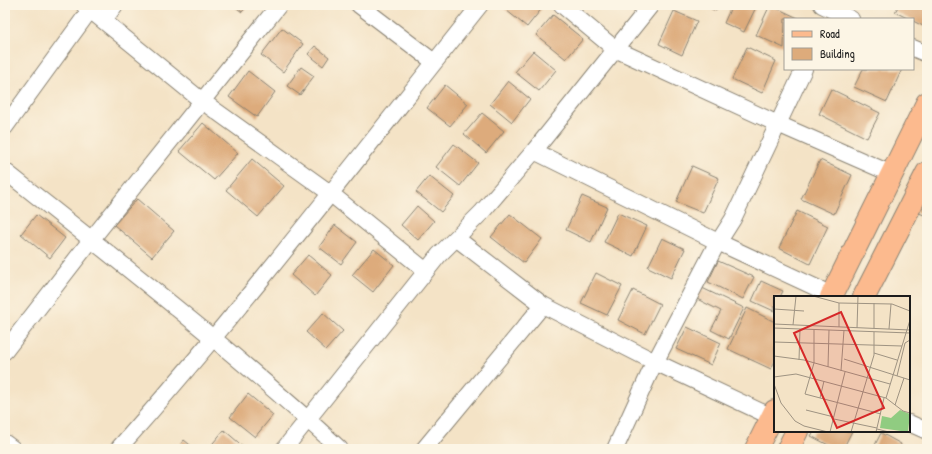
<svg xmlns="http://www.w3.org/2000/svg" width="932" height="454" viewBox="0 0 932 454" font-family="'Patrick Hand',sans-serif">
	<rect width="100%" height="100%" fill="#fcf5e5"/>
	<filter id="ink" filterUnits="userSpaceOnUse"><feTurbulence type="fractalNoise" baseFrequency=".025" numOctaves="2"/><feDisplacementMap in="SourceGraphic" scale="8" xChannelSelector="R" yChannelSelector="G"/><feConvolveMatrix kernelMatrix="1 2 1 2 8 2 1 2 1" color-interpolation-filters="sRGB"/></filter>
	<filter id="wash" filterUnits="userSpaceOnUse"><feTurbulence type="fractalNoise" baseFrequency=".012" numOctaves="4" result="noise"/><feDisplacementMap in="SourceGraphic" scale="16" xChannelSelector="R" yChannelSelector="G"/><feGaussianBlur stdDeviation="0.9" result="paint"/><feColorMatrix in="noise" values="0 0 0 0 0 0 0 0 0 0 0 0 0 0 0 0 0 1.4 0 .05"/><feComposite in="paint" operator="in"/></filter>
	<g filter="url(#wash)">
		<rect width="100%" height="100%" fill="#f4e3c6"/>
		<g id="blocks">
			<!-- building -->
			<path fill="#ddab7b" d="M233,5H248L242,12Z
				M501,5H541L543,7L527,27L501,6Z
				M703,5H719L716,11Z
				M732,5H757L744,32L724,23Z
				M770,5L798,18V19H785L784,48L756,35Z
				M899,5H927V24L925,27L913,21V19H909L895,12Z
				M674,11L697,21L682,55L659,44Z
				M553,15L583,39L566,59L536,35Z
				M282,28L303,44L283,72L261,55Z
				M315,46L329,57L323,66L308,54Z
				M747,47L776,61L762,93L732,79Z
				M533,51L556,70L539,91L515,72Z
				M301,67L314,76L300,95L287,86Z
				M863,69H902L887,102L854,87Z
				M248,71L275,92L257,117L229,97Z
				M508,81L530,99L512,122L490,104Z
				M445,85L468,104L450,126L427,108Z
				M831,89L880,113L867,138L819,114Z
				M482,113L504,131L486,153L464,134Z
				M203,123L238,153L214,180L179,151Z
				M454,144L478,163L460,186L436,167Z
				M252,159L284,186L258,217L226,190Z
				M820,160L852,175L834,214L801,199Z
				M692,166L719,178L703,213L676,202Z
				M429,176L454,196L441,212L416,192Z
				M927,194V216L916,212Z
				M582,196L607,207L591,242L566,230Z
				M137,199L174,231L152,257L114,225Z
				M417,206L434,221L418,240L401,225Z
				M797,211L828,226L810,264L779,248Z
				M618,213L647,226L633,256L604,242Z
				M510,214L542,239L524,263L491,237Z
				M36,215L65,238L50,258L21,234Z
				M335,225L357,242L341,264L319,247Z
				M662,238L685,249L671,278L648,267Z
				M374,249L394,265L373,292L352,275Z
				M308,255L332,275L315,296L291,275Z
				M718,261L754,277L743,299L708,282Z
				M596,273L622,286L607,315L581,303Z
				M761,281L783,291L780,297H775L774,311L752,301Z
				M700,287L744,308L729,339L711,330L721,311L695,298Z
				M633,290L660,304L645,334L618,320Z
				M747,308L775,322V361L771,369L728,349Z
				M323,313L343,331L326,350L306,332Z
				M687,327L721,343L711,365L676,349Z
				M248,394L273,415L255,437L230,417Z
				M224,430L246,449H208Z
				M814,431H852L843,449H836L811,436Z
				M881,433L901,444L899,449H873Z
				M184,440L195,449H177Z"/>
		</g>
	</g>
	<g filter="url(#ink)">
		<use href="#blocks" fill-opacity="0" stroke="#888071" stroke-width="1"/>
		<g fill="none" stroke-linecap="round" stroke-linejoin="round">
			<!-- street casing -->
			<g stroke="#888071" stroke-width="18">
				<path id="street" d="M84,5L202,101L330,193L426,271
					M359,5L434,62
					M562,5L615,49L778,124L892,174
					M822,5L851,19
					M104,20L115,5
					M913,48L927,54
					M5,127L90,10
					M534,151L718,242L832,295
					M5,171C118,261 233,350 340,449
					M456,238L543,305L655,362L772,417
					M5,351L91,240L279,5
					M909,423L927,431
					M5,443L13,449
					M118,449C245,306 361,154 480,5
					M284,449L439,255L482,212L534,151L651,5
					M424,449L543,305
					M615,449L651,370L714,249L733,219L804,69"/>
			</g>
			<!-- primary casing -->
			<g stroke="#888071" stroke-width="24">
				<path id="primary" d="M831,297L927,103
					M864,297L927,173
					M756,449L775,411
					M788,449L797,431"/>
			</g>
			<!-- street -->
			<use href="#street" stroke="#fff" stroke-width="16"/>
			<!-- primary -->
			<use href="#primary" stroke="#fcba8e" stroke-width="22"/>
		</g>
	</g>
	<!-- overview -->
	<g transform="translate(774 296)">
		<rect width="136" height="136" fill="#f4e3c6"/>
		<path d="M126,114L136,118L134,136L106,132L108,120L117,122Z" fill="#90cc81"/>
		<path fill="none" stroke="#9e9382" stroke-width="1" d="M39,0L65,7L118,8L136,15M0,13L30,15M136,24L112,102L129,115L136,117M0,28L136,34M19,29L22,0M65,31V7M0,32L136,37M83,32L84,0M100,33V7M115,33L117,8M40,34V67L31,98L107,118M0,46L128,50M100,57L123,64M0,60L30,64L116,88M70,63L136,84M25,64L26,33M54,71L55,34M67,75L70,34M123,80L131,47L136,44M0,81L22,78L112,102M0,88L7,107L21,125L30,130L54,136M46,102L50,85M121,109L130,82M32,114L60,121M60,123L103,132M103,133L115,136M56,136L71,76M77,136L100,59V36M102,136L110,102"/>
		<path fill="#d62828" fill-opacity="0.15" stroke="#d62828" stroke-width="2" d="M67,16L110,112L63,132L20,37Z"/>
		<rect width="136" height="136" fill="none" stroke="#1c1c1c" stroke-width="2"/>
	</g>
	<!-- margin -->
	<rect width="932" height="454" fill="none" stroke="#fcf5e5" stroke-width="20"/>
	<!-- legend -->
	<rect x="784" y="18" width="130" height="52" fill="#fcf5e5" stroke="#a29e95"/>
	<rect x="792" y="31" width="20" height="6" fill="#fcba8e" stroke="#a29e95"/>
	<text x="820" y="38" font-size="12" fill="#1c1c1c">Road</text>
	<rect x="792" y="48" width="20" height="12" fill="#ddab7b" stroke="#a29e95"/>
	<text x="820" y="58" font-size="12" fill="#1c1c1c">Building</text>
</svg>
